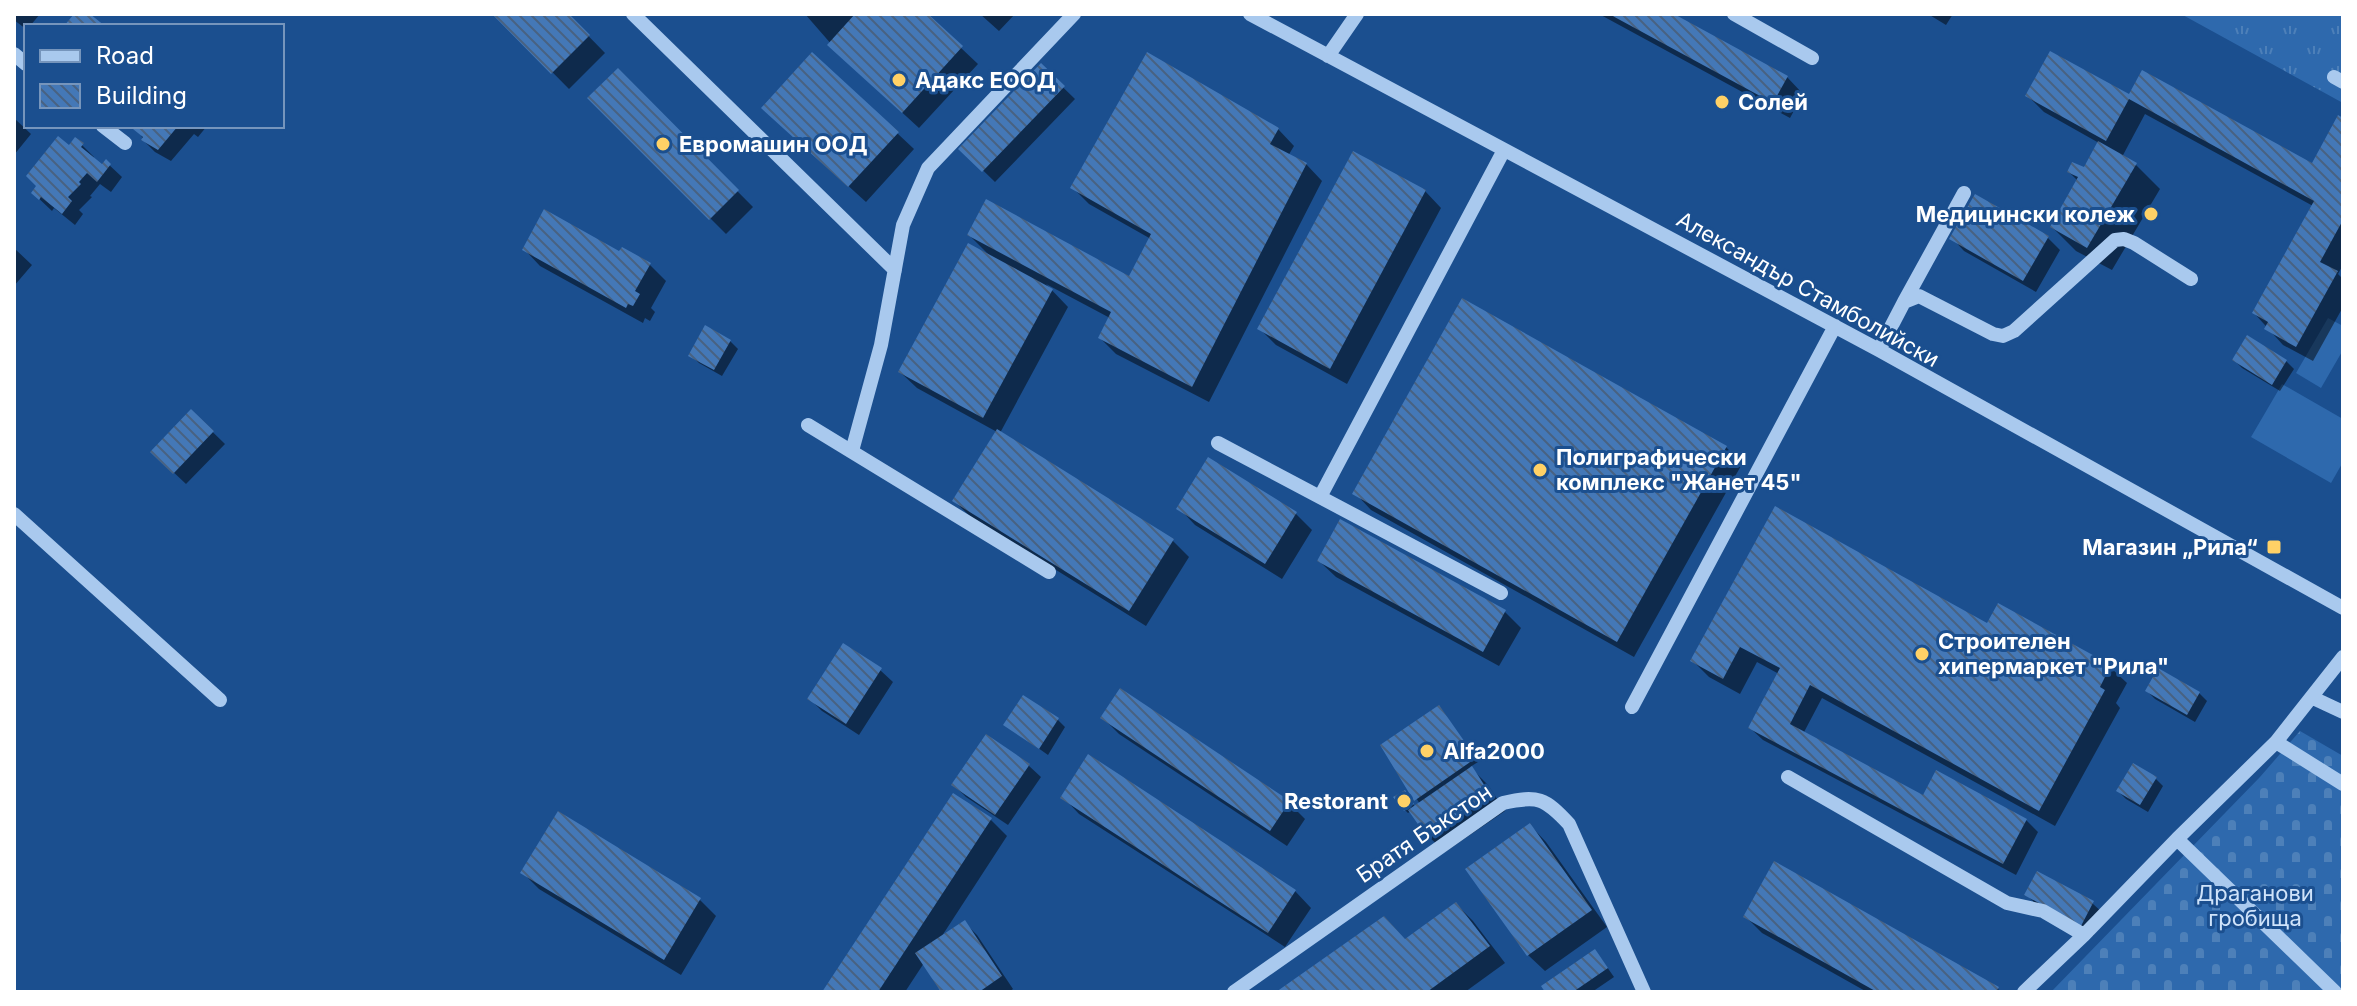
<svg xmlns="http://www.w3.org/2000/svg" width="2357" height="1006" viewBox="0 0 2357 1006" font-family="Inter,sans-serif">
	<defs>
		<pattern id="cemetery-stones" width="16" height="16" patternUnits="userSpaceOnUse" patternTransform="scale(2)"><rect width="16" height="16" fill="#2e69ad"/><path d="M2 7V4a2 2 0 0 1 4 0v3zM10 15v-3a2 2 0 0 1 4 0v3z" fill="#4d80b9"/></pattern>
		<pattern id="park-tufts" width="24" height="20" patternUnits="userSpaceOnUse" patternTransform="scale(2)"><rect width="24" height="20" fill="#2e69ad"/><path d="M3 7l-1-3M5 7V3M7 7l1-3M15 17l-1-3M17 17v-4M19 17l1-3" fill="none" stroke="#4d80b9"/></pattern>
		<pattern id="building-back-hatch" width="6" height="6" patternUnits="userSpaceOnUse" patternTransform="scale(2)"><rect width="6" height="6" fill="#4478b7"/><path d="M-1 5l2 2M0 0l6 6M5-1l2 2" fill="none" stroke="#486282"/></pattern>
	</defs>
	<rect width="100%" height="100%" fill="#1b4f8f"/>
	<!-- grass -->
	<path fill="#2e69ad" d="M2328,318L2343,326V350L2321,388L2296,373Z
		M2282,384L2343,419V462L2331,483L2251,437Z"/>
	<!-- cemetery -->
	<path fill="url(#cemetery-stones)" d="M2300,731L2343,756V992H2051L2260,777Z"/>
	<!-- park -->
	<path fill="url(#park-tufts)" d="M2181,14H2343V103Z"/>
	<!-- shadow -->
	<path fill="#0007" d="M14,14H40L30,26H26V29L14,20Z
		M495,14H567L605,53L569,89Z
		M805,14H925L978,64L919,128L846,61Z
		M980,14H1015L999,31Z
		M1599,14H1670L1787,77L1803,94L1790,118Z
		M1928,14H1953L1946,25Z
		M1041,66L1075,99L995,182L961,149Z
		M618,71L753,207L726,234L590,98Z
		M2028,96L2130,97L2313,166L2343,120V265L2338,274L2343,279V307L2313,361L2283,345L2254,313L2313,206L2145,114L2122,157L2136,165L2160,189L2112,270L2076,251L2052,227L2078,181L2069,172L2084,170L2099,143L2044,112Z
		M14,118L31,134L14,155Z
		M780,124L897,133L914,149L866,202Z
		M138,126H207L198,137L194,134L171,161L155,152L143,140Z
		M1278,129L1294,146L1288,156L1306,164L1322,181L1209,402L1116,354L1100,338L1110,318L1046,284L1068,307L1000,433L1173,541L1189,557L1146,626L971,517L954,501L997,432L917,388L900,372L991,257L969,235L1130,279L1151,239L1089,204L1072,187Z
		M82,145L94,157L93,159L103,167L106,162L122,177L111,192L100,184L90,196L92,197L79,210L83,214L75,225L54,208L52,211L33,193L69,148Z
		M1425,191L1441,208L1347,384L1276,345L1260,329Z
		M1952,238H2048L2060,250L2036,292L1964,251Z
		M14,248L32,265L14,286Z
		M524,249L650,265L666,281L651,308L655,312L650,321L645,318L643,323L540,266Z
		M730,341L738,349L722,376L699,363L691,355Z
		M2234,360L2286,361L2294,369L2280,391L2242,368Z
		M191,411L225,444L186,484L152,452Z
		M1726,447L1742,464L1634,657L1371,510L1355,493Z
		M1209,460L1296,514L1312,530L1282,579L1195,525L1179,508Z
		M1776,508L1988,625L1999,606L2110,667L2127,683L2116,703L2120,708L2055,826L1822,698L1803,734L1923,798L2026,820L2038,832L2016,875L1763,740L1750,728L1779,674L1757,662L1740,694L1709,677L1692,660Z
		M1319,561L1504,611L1521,628L1499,666L1336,577Z
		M880,670L893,682L859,735L822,711L810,699Z
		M2147,691L2199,693L2207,701L2195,722L2155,699Z
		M1442,710L1478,762L1470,767L1488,785L1505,811L1445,852L1428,836L1411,811L1408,813L1405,810L1408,796L1415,807L1420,804L1382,745Z
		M1103,718L1289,803L1305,819L1287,846L1119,734Z
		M1058,720L1065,727L1048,755L1006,725Z
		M1028,765L1041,777L1008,825L966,797L954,785Z
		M2156,779L2163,786L2148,812L2126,799L2118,791Z
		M953,795L991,820L1007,836L940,939L965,923L977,935L1013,989L1009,992H943L924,963L905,992H824Z
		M1063,797L1295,891L1311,908L1285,947L1079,814Z
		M1530,825L1546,842L1607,927L1545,971L1528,955Z
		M523,873L700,900L716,916L681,975L539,889Z
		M2027,895L2092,903L2105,915L2093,936L2039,907Z
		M1456,904L1473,921L1505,963L1465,992H1279L1406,941Z
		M1746,917L1998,989L2001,992H1867L1762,933Z
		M1602,960L1614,977L1592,992H1548Z"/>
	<!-- building -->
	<path fill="url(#building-back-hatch)" d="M74,14H90L105,26H64Z
		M492,14H569L590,35L551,74Z
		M855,14H928L963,46L902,113L827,45Z
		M1609,14H1674L1788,76L1773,103Z
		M2050,51L2129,94L2142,70L2312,163L2338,115L2343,118V220L2320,262L2338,271L2296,347L2264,329L2268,322L2252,313L2314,201L2129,99L2106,141L2025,96Z
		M812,52L899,132L848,187L761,108Z
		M1147,52L1279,128L1270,144L1307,163L1192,387L1098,338L1111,312L967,235L986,199L1129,276L1151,234L1070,188Z
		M1041,63L1065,86L982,172L958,149Z
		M618,68L739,190L709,220L587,98Z
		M135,126H178L158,150L141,140L143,137L133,129Z
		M58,136L69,145L75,137L84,143L81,147L102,164L106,159L111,164L97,182L87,173L79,182L81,184L68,197L72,201L62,214L41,197L39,200L31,193L36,186L26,176Z
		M2098,141L2137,163L2087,248L2050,227L2078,177L2067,172L2072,162L2084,167Z
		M1353,151L1426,190L1330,369L1257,329Z
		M1975,194L2049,236L2023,281L1949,239Z
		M544,209L619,251L622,247L651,263L635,291L640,294L633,306L628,304L626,308L522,250Z
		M968,243L1053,289L983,418L898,372Z
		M1462,298L1727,446L1617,642L1352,494Z
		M705,325L731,340L714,370L688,356Z
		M2247,335L2287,360L2272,385L2232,360Z
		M191,409L214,431L173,474L150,452Z
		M997,429L1174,539L1129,611L952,501Z
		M1208,457L1297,512L1265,564L1176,509Z
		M1775,506L1987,623L1998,603L2111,665L2100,687L2105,690L2039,811L1810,685L1790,724L1923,795L1936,770L2027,819L2003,864L1748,728L1780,668L1740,647L1723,679L1690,661Z
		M1340,519L1506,610L1483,652L1317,561Z
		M843,643L882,668L846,724L807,699Z
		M2158,668L2200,692L2187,715L2145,691Z
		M1120,688L1290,801L1270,831L1100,718Z
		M1023,695L1059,718L1039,749L1003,725Z
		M1439,705L1476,758L1414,801L1380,745Z
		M986,734L1030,764L995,815L951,785Z
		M1088,754L1296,890L1268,933L1060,798Z
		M2133,763L2157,777L2140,805L2116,791Z
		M1472,766L1490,794L1427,837L1408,810Z
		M1405,790L1414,804L1404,811L1393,797Z
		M953,793L992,818L878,992H822Z
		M558,811L701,898L664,960L520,873Z
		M1530,823L1592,910L1527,956L1465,869Z
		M1774,861L1999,987L1996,992H1877L1743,917Z
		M2037,871L2094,901L2081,926L2024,895Z
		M1456,902L1490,946L1427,992H1276L1384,916L1405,939Z
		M965,920L1002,976L979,992H941L915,953Z
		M1595,949L1608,968L1573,992H1545L1541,986Z"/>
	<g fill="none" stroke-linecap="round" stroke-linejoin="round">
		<!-- minor -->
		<path stroke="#a9c9ee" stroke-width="14" d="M633,14L895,270
			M1250,14L1879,350L2343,608
			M1734,14L1812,58
			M14,54L26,64
			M1328,56L1357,14
			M2334,77L2343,82
			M103,126L125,143
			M1904,302L1964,193
			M1879,350L1904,302L1919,296L1993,334L2003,336L2014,331L2115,240L2124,239L2134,243L2191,279
			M808,425L1049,572
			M1218,443L1501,593
			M852,451L881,345L903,225L928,168L1074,14
			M1320,497L1504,150
			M14,514L220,700
			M2313,698L2343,712
			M1632,707L1835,326
			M2276,742L2343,784
			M1788,777L2007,903L2043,911L2084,935
			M2177,839L2335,992
			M1234,992L1503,803C1538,795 1545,798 1569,824L1644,992
			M2024,992L2084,935L2177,839L2276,742L2343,657"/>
	</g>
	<!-- markers -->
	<g fill="#ffd166" stroke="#1b4f8f" stroke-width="3">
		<circle cx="899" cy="80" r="8"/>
		<circle cx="1722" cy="102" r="8"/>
		<circle cx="663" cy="144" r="8"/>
		<circle cx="2151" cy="214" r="8"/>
		<circle cx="1540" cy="470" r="8"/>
		<rect x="2266" y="539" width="16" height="16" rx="4"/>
		<circle cx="1922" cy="654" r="8"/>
		<circle cx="1427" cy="751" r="8"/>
		<circle cx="1404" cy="801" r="8"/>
	</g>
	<g text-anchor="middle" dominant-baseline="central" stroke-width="6" stroke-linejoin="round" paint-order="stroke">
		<!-- poi labels -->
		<g font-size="22" font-weight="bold" fill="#fff" stroke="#1b4f8f" text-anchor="start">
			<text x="915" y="80">Адакс ЕООД</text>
			<text x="1738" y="102">Солей</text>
			<text x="679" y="144">Евромашин ООД</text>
			<text x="2135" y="214" text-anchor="end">Медицински колеж</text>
			<text x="1556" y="457">Полиграфически<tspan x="1556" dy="25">комплекс "Жанет 45"</tspan></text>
			<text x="2258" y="547" text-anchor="end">Магазин „Рила“</text>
			<text x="1938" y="641">Строителен<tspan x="1938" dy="25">хипермаркет "Рила"</tspan></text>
			<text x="1443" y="751">Alfa2000</text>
			<text x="1388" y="801" text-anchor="end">Restorant</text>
		</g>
		<!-- street labels -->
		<g font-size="22" fill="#fff" stroke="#1b4f8f">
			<text transform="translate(1808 289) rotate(29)">Александър Стамболийски</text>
			<text transform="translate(1424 833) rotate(-34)">Братя Бъкстон</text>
		</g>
		<!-- park labels -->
		<g font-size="22" fill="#cfe3fa" stroke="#1b4f8f">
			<text x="2255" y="893">Драганови<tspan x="2255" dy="25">гробища</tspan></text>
		</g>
	</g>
	<!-- border -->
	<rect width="2357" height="1006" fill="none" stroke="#ffffff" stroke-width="32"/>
	<!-- legend -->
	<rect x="24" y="24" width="260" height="104" fill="#1b4f8f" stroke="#7695bc" stroke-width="2"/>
	<rect x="40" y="50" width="40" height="12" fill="#a9c9ee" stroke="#7695bc" stroke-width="2"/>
	<text x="96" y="64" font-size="24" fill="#ffffff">Road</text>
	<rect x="40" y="84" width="40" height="24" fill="url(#building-back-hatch)" stroke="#7695bc" stroke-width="2"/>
	<text x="96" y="104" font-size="24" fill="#ffffff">Building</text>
</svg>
